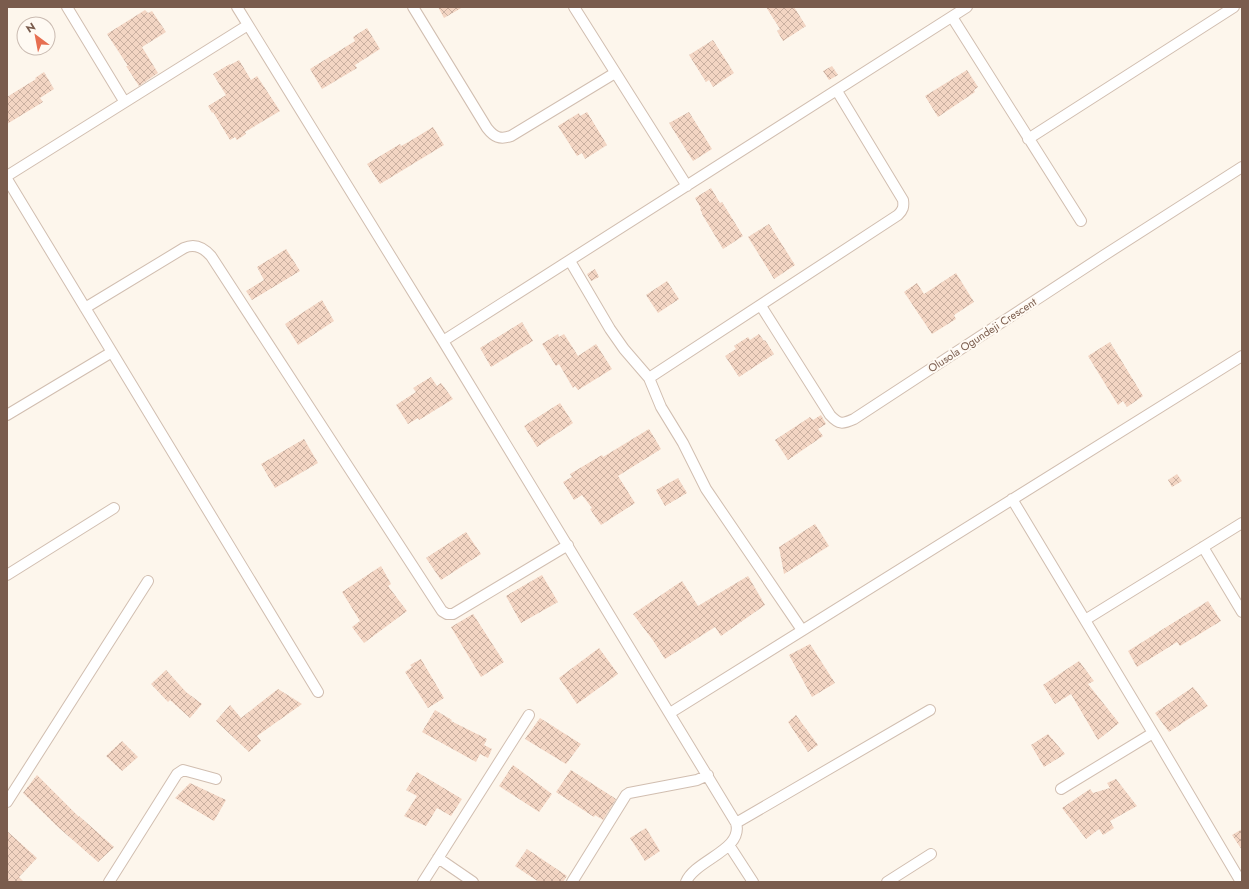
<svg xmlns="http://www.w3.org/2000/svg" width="1249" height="889" viewBox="0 0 1249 889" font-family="Jost,sans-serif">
	<defs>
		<pattern id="building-cross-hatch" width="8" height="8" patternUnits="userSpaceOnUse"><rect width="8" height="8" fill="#f3d5c3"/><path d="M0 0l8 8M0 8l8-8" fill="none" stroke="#cab0a1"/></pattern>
	</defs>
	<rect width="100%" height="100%" fill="#fdf6ec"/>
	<!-- building -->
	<path fill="url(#building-cross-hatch)" d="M438,7H463L444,18Z
		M766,7H794L806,26L783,41L777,31L780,29Z
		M145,10L148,13L152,11L166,32L142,47L158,73L139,86L126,66H128L107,34Z
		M367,28L380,49L355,65L357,68L322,89L310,69L355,41L353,37Z
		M713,40L734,73L713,87L709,80L706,82L689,55Z
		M239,60L251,80L257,76L280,111L245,132L246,134L237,140L235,137L230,140L213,112L212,113L208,106L226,95L213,74L230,64V65Z
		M832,66L838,75L829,80L823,71Z
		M967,70L978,87L974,90L975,92L938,117L925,96Z
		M44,72L54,89L40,98L43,102L7,124V97L36,79L35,78Z
		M587,112L607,145L585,159L582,153L577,156L558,126L579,113L580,116Z
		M689,112L712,149L693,161L669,123Z
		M433,127L444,145L380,184L367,164L400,144L401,146L410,141Z
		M711,188L720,203L722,202L743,236L723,249L702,214V213L700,209L701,208L695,198Z
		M769,224L795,265L774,279L748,237Z
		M286,249L300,271L252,300L246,291L264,280L257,267Z
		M595,269L599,277L591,281L587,274Z
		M956,273L974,302L954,315L956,319L932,334L904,292L917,283L924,294Z
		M667,281L679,299L658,313L646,295Z
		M322,300L334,321L298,345L285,324Z
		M522,322L533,341L491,367L480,348Z
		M558,334L559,337L564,334L578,356L596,344L612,369L578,390L575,386L573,388L559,364L556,366L542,344Z
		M759,334L764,341L765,340L774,354L739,377L725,356L736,349L734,346L748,337L750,340Z
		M1110,342L1143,396L1127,407L1123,401L1118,405L1088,356Z
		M431,377L437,386L441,383L453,399L419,420L418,418L408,424L396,405L416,392L413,388Z
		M560,403L573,423L537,447L524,426Z
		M821,415L826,424L818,429L823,436L788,460L775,440L810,417L813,420Z
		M649,429L661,449L618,476L635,503L601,525L590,509L592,508L582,495L574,500L563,482L572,477L570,474L602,455L603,457Z
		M304,439L318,463L275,488L261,464Z
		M1177,474L1182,481L1172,487L1168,480Z
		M678,478L687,493L665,506L656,490Z
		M815,524L829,546L784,574L779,547Z
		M466,532L481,554L441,580L426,558Z
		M381,566L391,584L388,586L407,611L364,643L352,627L360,621L342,592Z
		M542,575L558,602L521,623L506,596Z
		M748,576L765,605L721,636L715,627L665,659L652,639L633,614L682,581L698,606Z
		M1208,601L1221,621L1180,646L1177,642L1137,667L1128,651Z
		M473,614L504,662L481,677L451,627Z
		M810,644L835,683L812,697L789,655Z
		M599,648L618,674L577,704L559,678Z
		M421,659L444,698L428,708L405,672L412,667L410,665Z
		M1079,661L1094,681L1088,684L1119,723L1098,740L1071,694L1055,704L1043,685Z
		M166,670L186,692L202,704L190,718L170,700L168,702L151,684Z
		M1193,687L1208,706L1169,732L1155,713Z
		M278,689L302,704L257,736L261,741L249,752L216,721L230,705L241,718Z
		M435,710L452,720L451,721L487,739L484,745L492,749L488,758L480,754L476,762L422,732Z
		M796,715L818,745L808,752L788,722Z
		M540,718L581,744L566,764L525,739Z
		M1048,734L1065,754L1044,767L1031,745Z
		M122,741L138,757L122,771L106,756Z
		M513,765L552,794L539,812L499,786Z
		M571,770L616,799L603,820L595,815L594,817L556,792Z
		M417,772L462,799L451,816L437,808L426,826L404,816L417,796L406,790Z
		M37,775L79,817V816L114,847L98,862L58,827L23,793Z
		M1116,779L1137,806L1110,821L1114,828L1103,835L1099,829L1086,839L1062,808L1090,789L1093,793L1110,788L1107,783Z
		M190,783L226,800L214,821L175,798Z
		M646,828L660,851L645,861L630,838Z
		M1242,829V850L1232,835Z
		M7,831L37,858L19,877L24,882H7Z
		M527,849L567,876L563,882H539L515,866Z"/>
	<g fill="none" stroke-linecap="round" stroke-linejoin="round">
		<!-- street casing -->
		<g stroke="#d1beb0" stroke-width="12">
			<path id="street" d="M67,7L124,101
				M237,7L443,341L736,823C744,850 695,860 686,882
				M413,7L487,128C494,137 500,140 511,136L615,73
				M574,7L687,186
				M952,17L1081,221
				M1028,139L1234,7
				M7,176L248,25
				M7,179L318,692
				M570,261L610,329L624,349L649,378
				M761,306L830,415C839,425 843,424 854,419L1103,256L1242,167
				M85,308L184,248C195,243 204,248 211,256C289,374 364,493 442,611L447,614H453L568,545
				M443,341L967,7
				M7,415L112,352
				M1012,499L1153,733L1241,882
				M1203,547L1242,612
				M7,575L114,508
				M1085,620L1242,523
				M802,630L706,489L683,443L661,407L649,378L898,215C903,210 904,207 903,200L837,91
				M670,713L1242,356
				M1061,789L1153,733
				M7,802L148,581
				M736,823L930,710
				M729,845L753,882
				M438,858L473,882
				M109,882L177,774L183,770L216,779
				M423,882L529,715
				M572,882L626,795L629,793L697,780L708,775
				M887,882L931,854"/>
		</g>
		<!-- street -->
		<use href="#street" stroke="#fff" stroke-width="10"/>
	</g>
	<g text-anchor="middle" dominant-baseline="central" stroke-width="4" stroke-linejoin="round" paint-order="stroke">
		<!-- street labels -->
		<g font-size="11" fill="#7a5c4d" stroke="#fffaf3">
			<text transform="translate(982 335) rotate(-33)">Olusola Ogundeji Crescent</text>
		</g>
	</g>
	<!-- border -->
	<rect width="1249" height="889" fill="none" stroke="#7a5c4d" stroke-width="16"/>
	<!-- north arrow -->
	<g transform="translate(36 36) rotate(328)"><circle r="19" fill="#fffaf3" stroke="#cabbb1"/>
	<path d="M0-3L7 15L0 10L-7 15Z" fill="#e76f51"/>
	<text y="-6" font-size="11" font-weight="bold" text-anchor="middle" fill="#7a5c4d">N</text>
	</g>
</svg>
